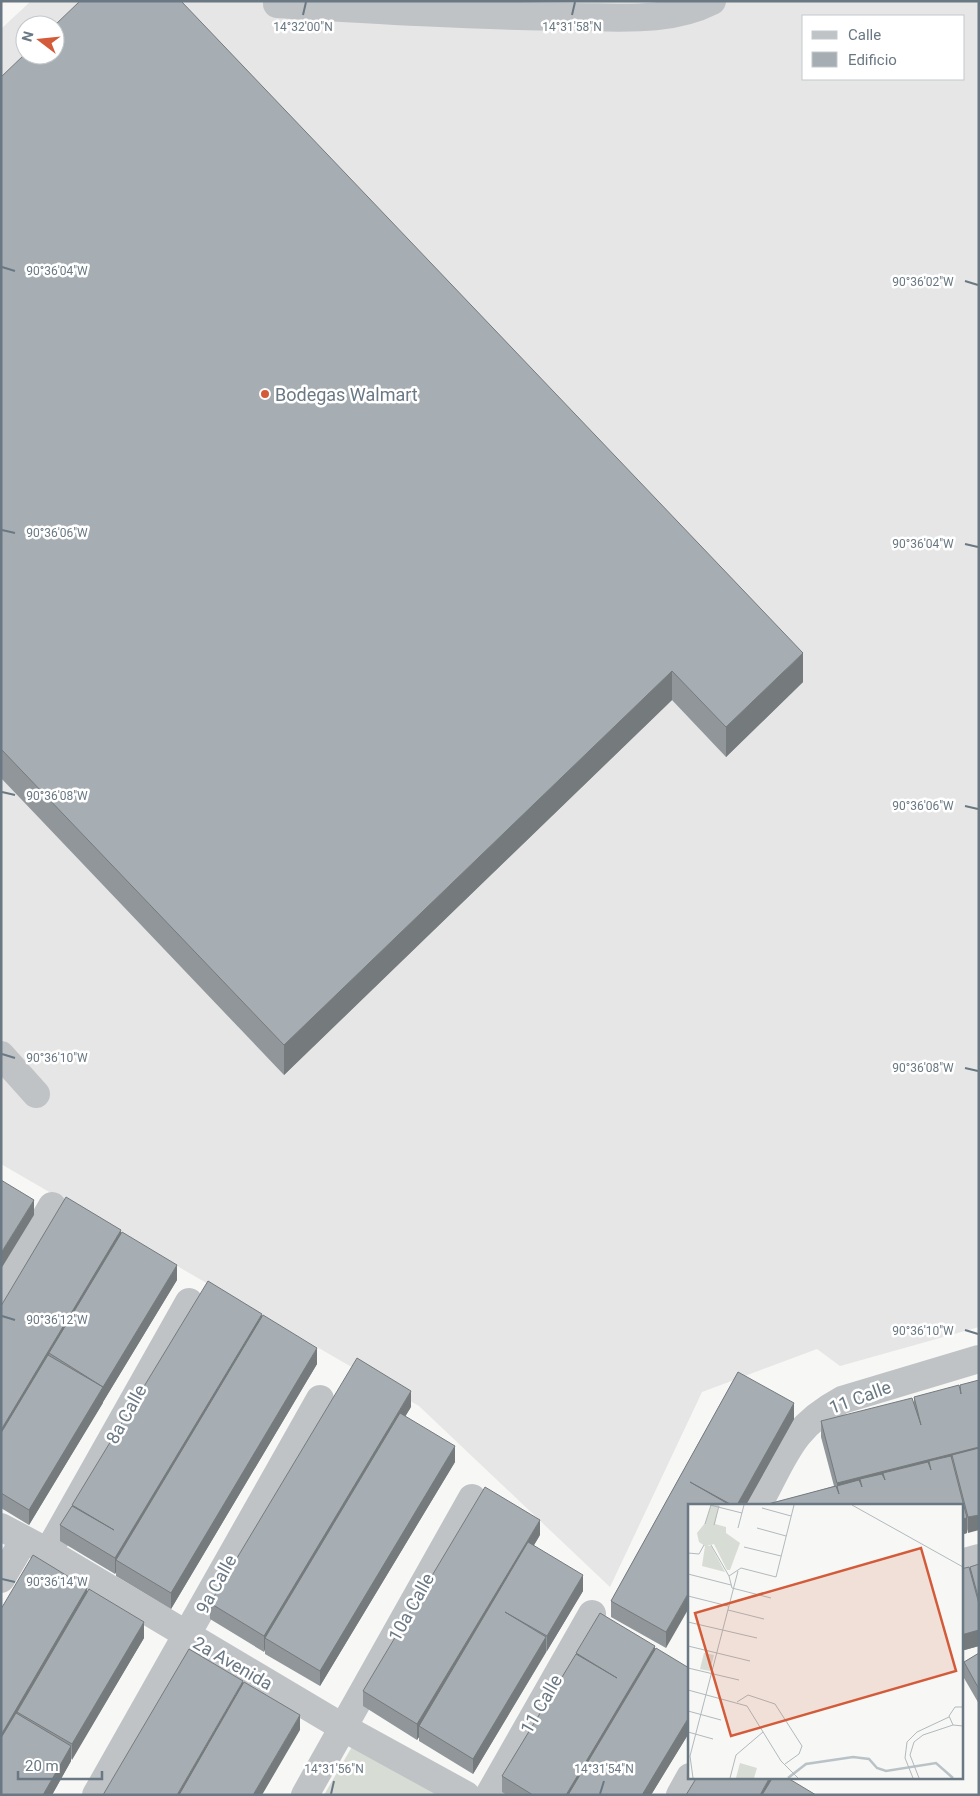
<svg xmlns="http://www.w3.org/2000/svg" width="980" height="1796" viewBox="0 0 980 1796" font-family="Roboto,sans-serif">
	<rect width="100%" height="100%" fill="#f7f7f5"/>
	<!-- built -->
	<path fill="#e5e6e5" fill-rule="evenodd" d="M31,1H979V1327L840,1366L817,1349L702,1392L610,1587L419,1406L1,1164V29ZM804,16H964V79H804ZM25,25H55V55H25Z"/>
	<!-- green -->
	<path fill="#d7dcd4" d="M353,1745L438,1795H324Z"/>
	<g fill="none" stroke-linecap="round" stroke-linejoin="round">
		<!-- minor -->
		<path stroke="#bfc3c6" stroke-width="28" d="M277,4C374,10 472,16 570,17C617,17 669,23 712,1
			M1,1055L36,1094
			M1,1295L52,1206
			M758,1505C785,1457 790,1428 842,1400L979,1359
			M1,1527L48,1552L344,1728L466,1795
			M48,1552L189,1302
			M961,1563L979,1558
			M1,1579L24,1540
			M96,1795L320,1399
			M305,1795L472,1498
			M489,1795L592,1614
			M680,1795L690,1777"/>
	</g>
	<!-- wall -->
	<path fill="#90969a" d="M1,77L803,682L726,757L672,700L284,1075L1,778Z
		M121,1233L177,1280L103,1402L29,1525L1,1508V1306Z
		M262,1317L317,1364L171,1609L116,1576V1572L115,1574L60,1541V1525L72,1506V1505Z
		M738,1372L794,1419L746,1505H689L666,1648L611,1617V1601Z
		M979,1380L968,1533L967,1529V1533L961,1535V1505H768L834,1486L821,1437V1421L914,1402V1397L960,1389Z
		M411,1407L405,1416L455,1462L320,1686L265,1654V1649L264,1652L210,1619V1603Z
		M540,1535L534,1545L583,1591L473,1774L419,1741V1737L417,1740L363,1706V1691Z
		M979,1564V1646L961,1651V1569L970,1571V1567Z
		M87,1592L144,1638L71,1760V1761L52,1795H1V1609Z
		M655,1650L689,1733L651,1795H507L502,1792V1776L576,1654V1653Z
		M979,1653V1704L964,1678V1662Z"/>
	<!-- shaded-wall -->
	<path fill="#757a7d" d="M803,653V682L726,757V727Z
		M672,671V700L284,1075V1045Z
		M34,1200V1215L1,1269V1253Z
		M121,1230V1246L49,1353V1367L1,1445V1430Z
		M177,1265V1280L103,1402V1387Z
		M262,1314V1329L116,1560V1572L115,1574V1558Z
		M317,1348V1364L171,1609V1593Z
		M103,1387V1403L29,1525V1510Z
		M411,1391V1407L270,1641L265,1638V1649L264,1652V1636Z
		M794,1403V1419L746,1505H737Z
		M455,1446V1462L320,1686V1671Z
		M979,1447V1462L952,1455V1469L929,1461V1475L883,1473V1487L860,1479V1493L837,1488V1483Z
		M979,1515V1530L968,1533V1517Z
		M967,1518V1533L961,1535V1519Z
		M540,1520V1535L424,1729L419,1726V1737L417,1740V1724Z
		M583,1575V1591L547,1651V1636Z
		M87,1588V1603L17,1712V1724L1,1751V1735Z
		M689,1592V1608L666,1648V1632Z
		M144,1622V1638L72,1760V1744Z
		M979,1630V1646L961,1651V1635Z
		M546,1637V1652L473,1774V1759Z
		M655,1646V1661L575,1795H566Z
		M243,1681V1696L186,1795H177Z
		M300,1715V1730L262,1795H253Z
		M689,1717V1733L651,1795H642Z
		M71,1746V1761L52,1795H43Z
		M770,1777H779L769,1795H760Z"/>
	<!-- building -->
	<path fill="#a7aeb3" stroke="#757a7d" d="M80,1H181L803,653L726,727L672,671L284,1045L1,749V77L25,54V55H55V25Z
		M1,1180L34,1200L1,1253Z
		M66,1197L121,1230L1,1430V1306Z
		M122,1232L177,1265L103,1387L49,1353Z
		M208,1281L262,1314L115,1558L60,1525L72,1506L114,1530L72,1505Z
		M263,1315L317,1348L171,1593L116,1560Z
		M48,1355L103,1387L29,1510L1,1493V1433Z
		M357,1358L411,1391L264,1636L210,1603Z
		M738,1372L794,1403L737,1505H732L690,1482L730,1505H689V1592L666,1632L611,1601Z
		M979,1380V1447L837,1483L821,1421L912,1398L921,1425L914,1397L959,1385L961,1394L960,1385Z
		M400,1413L455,1446L320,1671L265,1638Z
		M979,1448V1515L968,1517L952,1455Z
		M951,1456L967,1518L961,1519V1505H768V1504L836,1486L839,1494L837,1486L859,1480L862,1487L860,1479L882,1474L885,1480L883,1473L928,1462L931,1470L929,1461Z
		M485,1487L540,1520L417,1724L363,1691Z
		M528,1542L583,1575L547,1636L505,1612L546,1637L473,1759L419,1726Z
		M33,1555L87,1588L1,1735V1609Z
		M979,1564V1600L970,1567Z
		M969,1567L979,1604V1630L961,1635V1569Z
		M89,1589L144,1622L72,1744L17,1712Z
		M600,1613L655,1646L566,1795H533L502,1776L576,1654L617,1678L576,1653Z
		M656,1648L689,1668V1717L642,1795H568Z
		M189,1649L243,1681L177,1795H103Z
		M979,1653V1689L964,1662Z
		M244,1682L300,1715L253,1795H179Z
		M16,1713L71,1746L43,1795H1V1738Z
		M697,1777H770L760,1795H686Z
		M773,1777H786L816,1795H762Z"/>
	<!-- ticks -->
	<path fill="none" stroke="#697883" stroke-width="2" d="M303,15L306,2M572,15L575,2M2,267L15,271M965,281L978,285M2,530L15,533M965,544L978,547M2,792L15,795M965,806L978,809M2,1054L15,1058M965,1068L978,1071M2,1316L15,1320M965,1330L978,1334M2,1579L15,1582M331,1794L334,1781M600,1794L604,1781"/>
	<!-- markers -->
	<circle fill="#d35b39" stroke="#fff" stroke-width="2" cx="265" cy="394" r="5"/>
	<g text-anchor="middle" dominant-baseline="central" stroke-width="5" stroke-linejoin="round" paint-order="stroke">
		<!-- poi labels -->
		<g font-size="18" fill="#697883" stroke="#fff" text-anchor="start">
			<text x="275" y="394">Bodegas Walmart</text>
		</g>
		<!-- street labels -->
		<g font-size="18" fill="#697883" stroke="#fff">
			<text transform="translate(860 1397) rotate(-20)">11 Calle</text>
			<text transform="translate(126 1414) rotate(-61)">8a Calle</text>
			<text transform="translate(216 1584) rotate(-61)">9a Calle</text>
			<text transform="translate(411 1607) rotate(-61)">10a Calle</text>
			<text transform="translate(233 1663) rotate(30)">2a Avenida</text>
			<text transform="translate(541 1704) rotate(-60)">11 Calle</text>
		</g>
	</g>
	<!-- overview -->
	<g transform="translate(688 1504)">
		<rect width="275" height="275" fill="#f7f7f5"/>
		<path d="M23,1H31L27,20L38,23V29L52,39L42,66H39L26,40L19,42H23L37,68L14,62L17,42L11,38L9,29L17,19ZM16,149L26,151L22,167L12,165ZM52,259L69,264L66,274H48Z" fill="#d7dcd4"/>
		<path fill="none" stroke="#b9c3c7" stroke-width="2.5" d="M100,274L118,260L165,253L181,255L189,264L198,267L248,259L265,274"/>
		<path fill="none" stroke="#b1b9bd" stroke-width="1" d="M22,1L54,9M164,1L275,63M74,4L103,12M17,20L23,1M26,21L31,2M50,24L56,1M69,24L98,32M23,41L41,72L44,84L83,94M56,43L93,52M0,49L11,50L16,41M0,70L43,81M41,72L53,64L88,73L106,1M0,92L40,102M40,106L76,115M0,118L69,134M0,142L62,157M0,164L51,176M0,186L59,202L93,257L110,274M49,198L60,191L87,200L114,242L111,250L97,260M275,203H267L261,212L265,221L275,222M0,207L33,216M0,228L25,235M5,274L2,252L50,67M42,274L48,251L75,228M225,274L217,254L219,238L229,228L261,213M231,274L222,251L226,238L235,231L265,221"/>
		<path fill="#d35b39" fill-opacity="0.15" stroke="#d35b39" stroke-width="2.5" d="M233,44L268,167L43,232L7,109Z"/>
		<rect width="275" height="275" fill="none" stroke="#697883" stroke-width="2.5"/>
	</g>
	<g font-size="12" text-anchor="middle" fill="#697883" stroke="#fff" stroke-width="5" stroke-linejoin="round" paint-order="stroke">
		<text x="303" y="31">14°32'00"N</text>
		<text x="572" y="31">14°31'58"N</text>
		<text x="57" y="275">90°36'04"W</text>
		<text x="923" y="286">90°36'02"W</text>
		<text x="57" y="537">90°36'06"W</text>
		<text x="923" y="548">90°36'04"W</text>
		<text x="57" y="800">90°36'08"W</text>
		<text x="923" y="810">90°36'06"W</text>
		<text x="57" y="1062">90°36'10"W</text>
		<text x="923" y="1072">90°36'08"W</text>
		<text x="57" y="1324">90°36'12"W</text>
		<text x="923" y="1335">90°36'10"W</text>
		<text x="57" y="1586">90°36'14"W</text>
		<text x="334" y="1773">14°31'56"N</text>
		<text x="604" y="1773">14°31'54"N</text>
	</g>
	<!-- border -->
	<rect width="980" height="1796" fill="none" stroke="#697883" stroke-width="5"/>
	<!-- legend -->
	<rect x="802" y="15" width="162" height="65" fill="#ffffff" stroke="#c3c9cd"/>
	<rect x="812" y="31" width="25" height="8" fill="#bfc3c6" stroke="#c3c9cd"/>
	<text x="848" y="40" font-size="15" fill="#697883">Calle</text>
	<rect x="812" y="52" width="25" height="15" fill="#a7aeb3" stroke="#c3c9cd"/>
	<text x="848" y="65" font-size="15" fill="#697883">Edificio</text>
	<!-- north arrow -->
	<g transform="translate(40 40) rotate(286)"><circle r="24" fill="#ffffff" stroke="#c3c9cd"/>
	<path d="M0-4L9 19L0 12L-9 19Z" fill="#d35b39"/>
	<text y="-8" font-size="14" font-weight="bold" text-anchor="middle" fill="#697883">N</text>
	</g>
	<!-- scale -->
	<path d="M18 1771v8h84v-8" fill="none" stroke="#697883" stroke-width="2.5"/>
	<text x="25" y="1771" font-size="15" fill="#697883" stroke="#ffffff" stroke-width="4" paint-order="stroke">20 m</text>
</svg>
